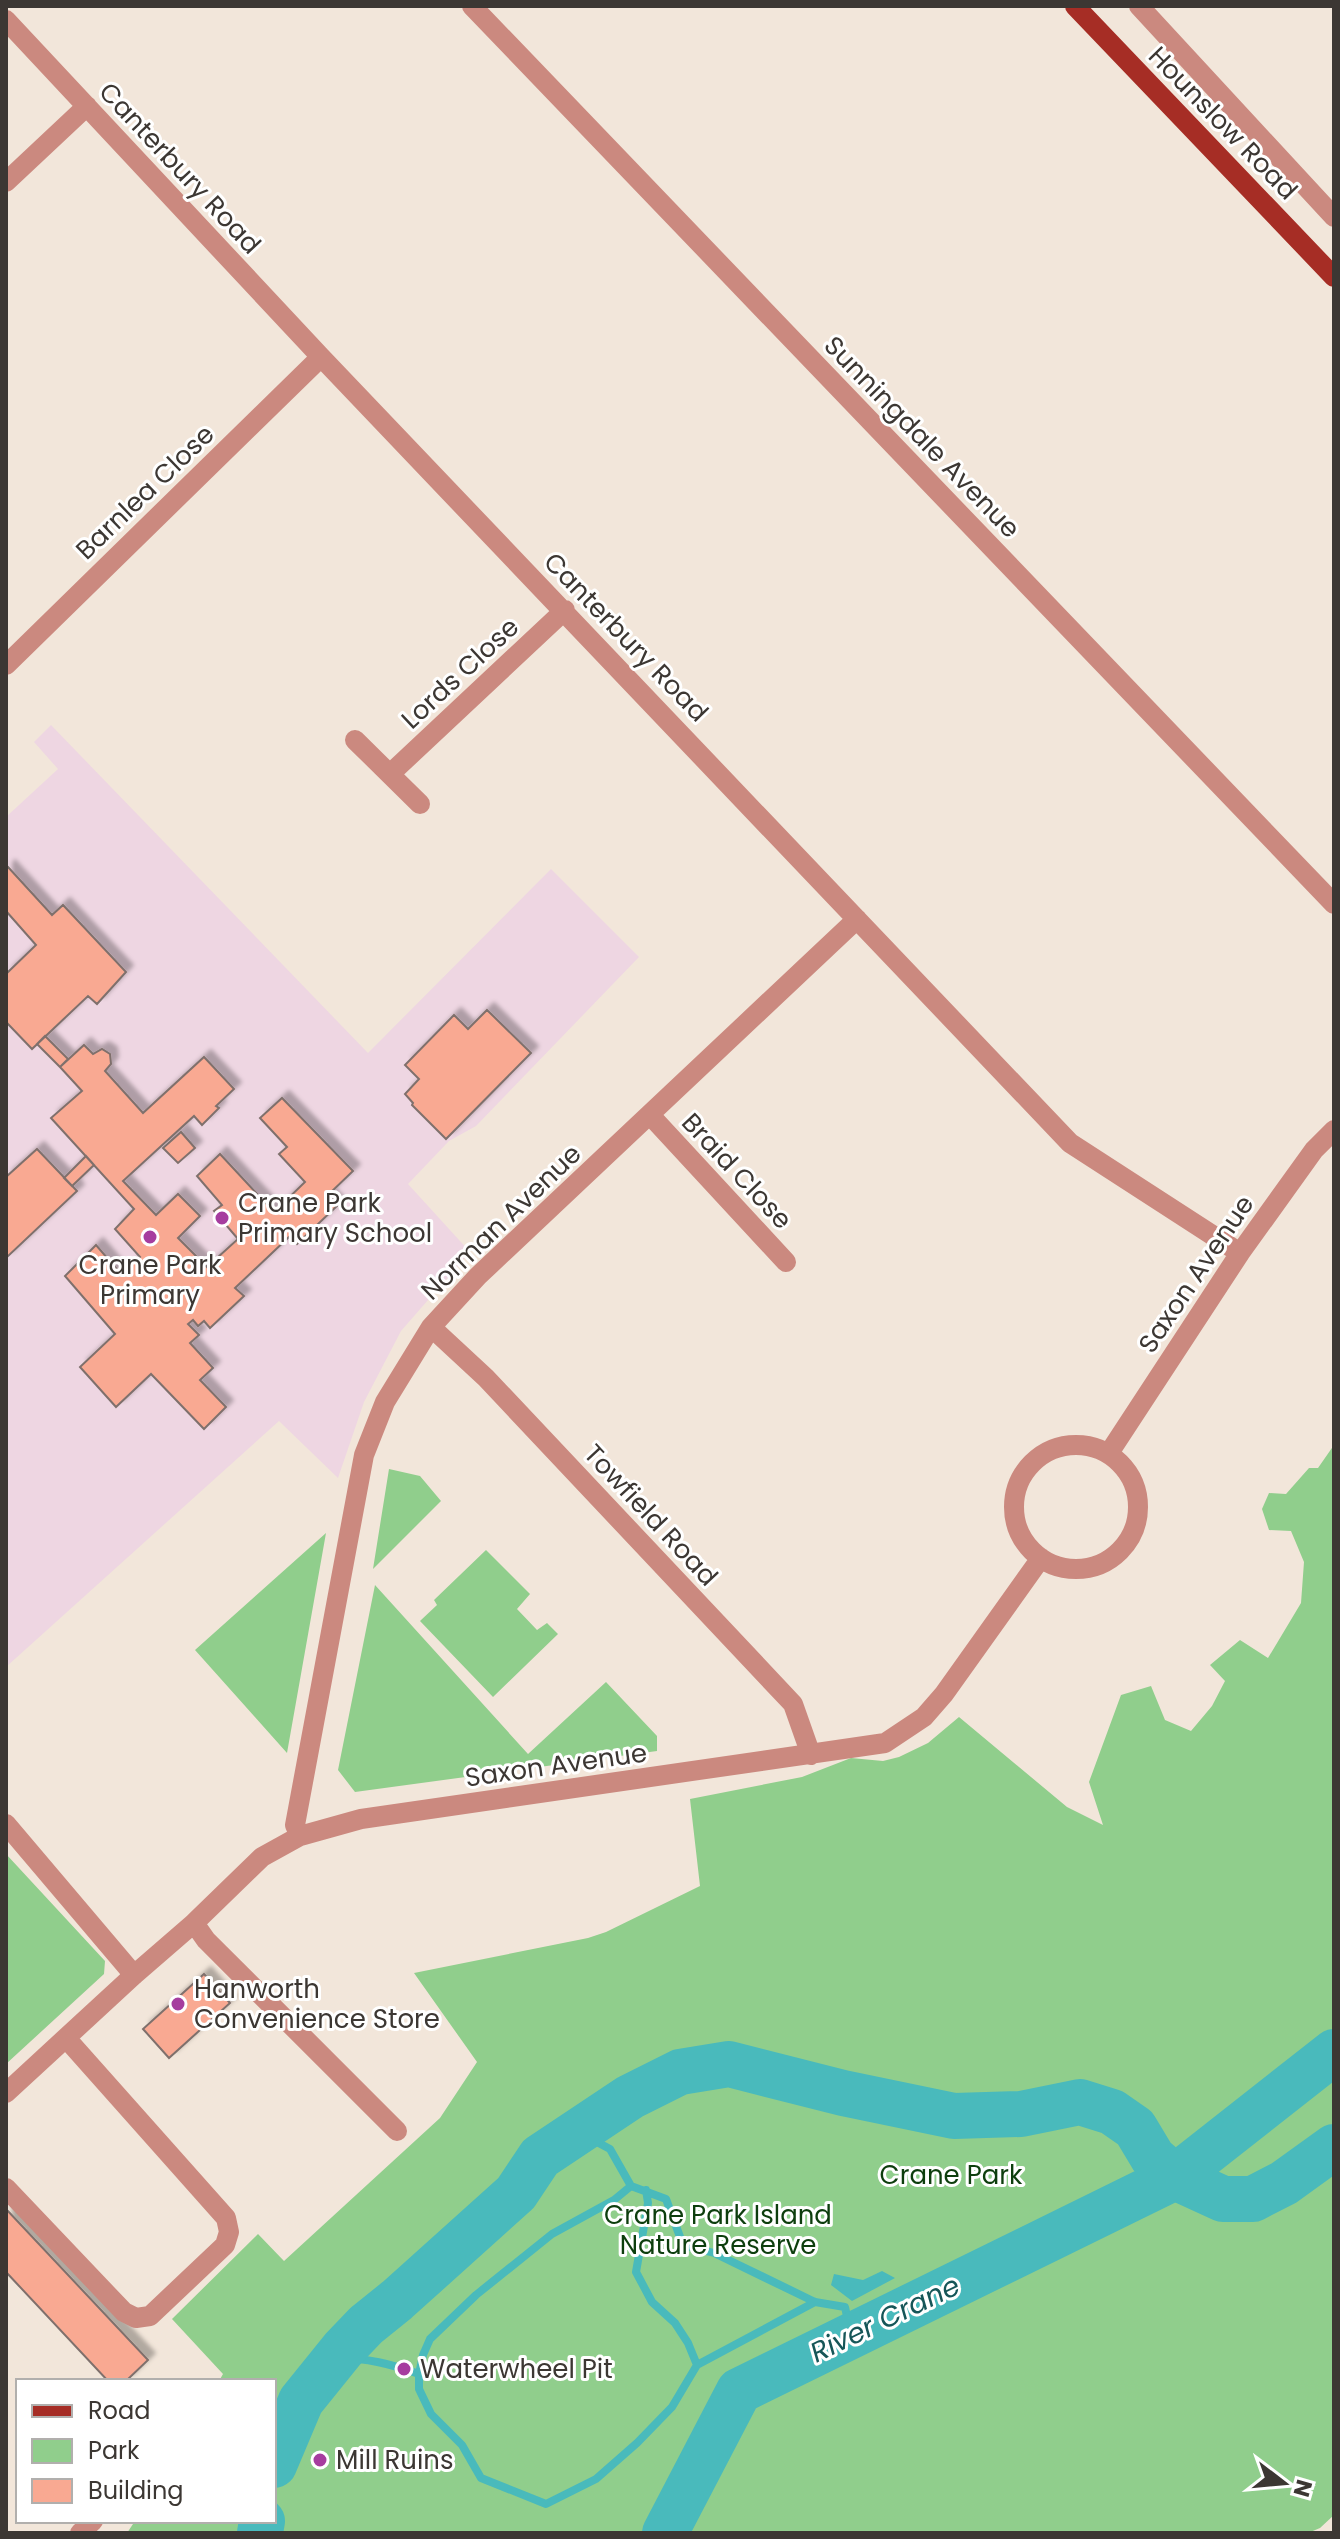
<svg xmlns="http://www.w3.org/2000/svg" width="1340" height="2539" viewBox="0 0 1340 2539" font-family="Poppins,sans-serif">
	<defs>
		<filter id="shadow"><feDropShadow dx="7" dy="-7" stdDeviation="2" flood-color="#0004"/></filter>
	</defs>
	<rect width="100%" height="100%" fill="#f2e6da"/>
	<!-- education -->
	<path fill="#eed6e2" d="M51,725L368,1053L551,869L639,957L476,1126L449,1141L408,1184L470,1252L401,1331L364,1402L338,1478L279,1421L6,1667V817L58,769L34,742Z"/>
	<!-- green -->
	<path fill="#90ce8c" d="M1334,1445V2515L1320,2528L1308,2533H127L135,2521H274V2381H219L223,2374L172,2319L258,2234L284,2261L440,2118L477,2062L414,1973L588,1938L606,1932L700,1886L690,1799L802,1777L851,1758L883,1761L899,1757L928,1743L959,1717L1067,1807L1103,1825L1089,1782L1121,1695L1151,1686L1165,1720L1191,1731L1212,1706L1225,1681L1210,1665L1240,1640L1268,1658L1301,1603L1304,1562L1291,1531L1269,1530L1262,1509L1269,1493L1286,1494L1309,1468H1318Z
		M389,1469L420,1476L441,1501L373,1569Z
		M326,1533L287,1753L195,1650Z
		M486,1550L530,1594L517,1609L537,1630L547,1623L558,1634L493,1697L420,1621L437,1605L434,1600Z
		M375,1585L528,1754L606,1682L657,1736V1751L355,1792L338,1770Z
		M6,1854L105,1961L104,1974L6,2064Z"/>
	<!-- water -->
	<path fill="#49babc" d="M882,2271L895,2278L852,2301L831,2285L834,2274L863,2280Z"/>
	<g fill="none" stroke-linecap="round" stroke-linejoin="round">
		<!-- stream -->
		<path stroke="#49babc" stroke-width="8" d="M578,2132L610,2149L631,2186L666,2199L683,2245L714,2253L815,2302L845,2307L848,2321
			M646,2190L648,2203L636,2272L652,2302L675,2323L688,2343L697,2365
			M337,2358C367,2358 391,2364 419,2374V2389L431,2414L462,2445L481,2478L546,2504L596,2479L637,2443L672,2407L697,2365L815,2302
			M419,2374L423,2355L430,2339L476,2295L552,2234L614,2200L631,2186"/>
		<!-- river -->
		<path stroke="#49babc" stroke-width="46" d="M274,2465L301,2401L343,2349L366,2325L397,2300L516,2193L540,2157L630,2097L680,2072L729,2064L843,2093L954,2116L1021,2114L1080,2102L1112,2112L1135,2128L1153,2158L1175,2177L1223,2199H1253L1284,2183L1334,2147
			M260,2533L262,2521
			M665,2533L739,2391L1175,2177L1334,2052"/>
	</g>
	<!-- building -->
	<path fill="#f9a992" stroke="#7f706c" stroke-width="2" filter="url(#shadow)" d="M8,867L52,915L63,905L126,972L97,1004L88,996L32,1049L8,1024L6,1026V974L36,945L6,911V870Z
		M487,1010L531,1053L446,1139L412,1105L413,1103L405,1094L419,1079L405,1065L454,1015L468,1029Z
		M45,1036L68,1059L60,1067L37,1044Z
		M84,1045L93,1054L102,1049L110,1054L111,1064L105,1071L143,1113L204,1057L234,1089L216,1106L219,1108L202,1125L194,1116L123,1181L156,1215L178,1194L200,1216L178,1238L207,1267L238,1239L214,1211L222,1205L197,1176L220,1154L274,1212L305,1182L279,1154L287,1147L260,1118L282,1098L353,1171L328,1195L338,1205L297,1244L290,1236L235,1288L244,1296L210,1328L204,1321L198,1326L193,1320L188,1324L199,1335L190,1343L213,1368L200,1380L226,1407L204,1429L151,1374L116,1407L80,1367L115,1334L65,1276L96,1245L121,1274L140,1257L115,1229L134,1209L51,1118L82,1091L60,1067Z
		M181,1132L195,1148L178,1163L163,1148Z
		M37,1149L77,1191L6,1258V1177Z
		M86,1156L94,1165L72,1186L64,1178Z
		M204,1974L230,2003L169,2058L143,2029Z
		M6,2209L148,2360L126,2381H108L6,2272Z"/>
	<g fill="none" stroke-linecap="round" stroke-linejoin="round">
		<!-- minor -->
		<path stroke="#cb897f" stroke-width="20" d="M472,6L1334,904
			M1139,6L1334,217
			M6,20L321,357L1070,1143L1240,1253
			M6,182L87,106
			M6,665L321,357
			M355,740L420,804
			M390,774L565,610
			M650,1115L786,1262
			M431,1327L486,1378L793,1704L811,1755
			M1014 1507a62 62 0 1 1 124 0a62 62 0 1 1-124 0Z
			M1109,1453L1240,1253L1314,1150L1334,1130
			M6,1824L134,1975
			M300,1836L295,1825L364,1455L385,1402L431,1327L478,1276L857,919
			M194,1923L206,1940L397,2131
			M6,2093L134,1975L194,1923L262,1857L300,1836L361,1819L885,1743L924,1717L944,1694L1041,1558
			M6,2188L124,2312L136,2318L150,2316L225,2245L229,2232L226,2218L66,2038
			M80,2533L93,2521"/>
		<!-- primary -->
		<path stroke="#a62d25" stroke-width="20" d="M1075,6L1334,277"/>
	</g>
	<!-- markers -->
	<g fill="#a63d9f" stroke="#fff" stroke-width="3">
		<circle cx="222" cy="1218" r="8"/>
		<circle cx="150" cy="1237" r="8"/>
		<circle cx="178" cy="2004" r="8"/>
		<circle cx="404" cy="2369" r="8"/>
		<circle cx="320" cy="2460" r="8"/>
	</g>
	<g text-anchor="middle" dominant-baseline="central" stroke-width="6" stroke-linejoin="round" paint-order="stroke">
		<!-- street labels -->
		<g font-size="26" fill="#3c3733" stroke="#fff">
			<text transform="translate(1223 123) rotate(46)">Hounslow Road</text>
			<text transform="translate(180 168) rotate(47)">Canterbury Road</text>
			<text transform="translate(922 437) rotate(46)">Sunningdale Avenue</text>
			<text transform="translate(145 492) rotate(-44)">Barnlea Close</text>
			<text transform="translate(626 637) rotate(46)">Canterbury Road</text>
			<text transform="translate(460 673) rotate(-43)">Lords Close</text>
			<text transform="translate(737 1171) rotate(47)">Braid Close</text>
			<text transform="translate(501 1222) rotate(-44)">Norman Avenue</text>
			<text transform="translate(1196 1274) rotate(-56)">Saxon Avenue</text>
			<text transform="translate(651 1515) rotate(47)">Towfield Road</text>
			<text transform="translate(556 1765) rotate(-8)">Saxon Avenue</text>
		</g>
		<!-- poi labels -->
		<g font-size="26" fill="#3c3733" stroke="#fff" text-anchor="start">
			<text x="238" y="1203">Crane Park<tspan x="238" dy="30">Primary School</tspan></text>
			<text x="150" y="1265" text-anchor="middle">Crane Park<tspan x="150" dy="30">Primary</tspan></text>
			<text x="194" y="1989">Hanworth<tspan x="194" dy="30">Convenience Store</tspan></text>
			<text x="420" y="2369">Waterwheel Pit</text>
			<text x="336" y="2460">Mill Ruins</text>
		</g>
		<!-- park labels -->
		<g font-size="26" fill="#0d3e0d" stroke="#fff">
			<text x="951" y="2175">Crane Park</text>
			<text x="718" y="2215">Crane Park Island<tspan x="718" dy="30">Nature Reserve</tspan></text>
		</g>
		<!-- water labels -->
		<g font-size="28" font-style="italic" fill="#165658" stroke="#fff">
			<text transform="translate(885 2319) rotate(-26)">River Crane</text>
		</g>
	</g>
	<!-- border -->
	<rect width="1340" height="2539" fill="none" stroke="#3c3733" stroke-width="16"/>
	<!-- legend -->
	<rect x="16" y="2379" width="260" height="144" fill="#ffffff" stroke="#b1afad" stroke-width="2"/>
	<rect x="32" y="2405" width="40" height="12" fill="#a62d25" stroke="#b1afad" stroke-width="2"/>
	<text x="88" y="2419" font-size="24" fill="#3c3733">Road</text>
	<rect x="32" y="2439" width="40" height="24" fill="#90ce8c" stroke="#b1afad" stroke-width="2"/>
	<text x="88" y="2459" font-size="24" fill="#3c3733">Park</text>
	<rect x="32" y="2479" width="40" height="24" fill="#f9a992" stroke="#b1afad" stroke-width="2"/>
	<text x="88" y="2499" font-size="24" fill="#3c3733">Building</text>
	<!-- north arrow -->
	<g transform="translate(1284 2483) rotate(106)" stroke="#ffffff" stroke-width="6" paint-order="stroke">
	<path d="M0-6L14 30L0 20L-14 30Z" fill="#3c3733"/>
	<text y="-12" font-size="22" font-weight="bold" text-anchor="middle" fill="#3c3733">N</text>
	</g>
</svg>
